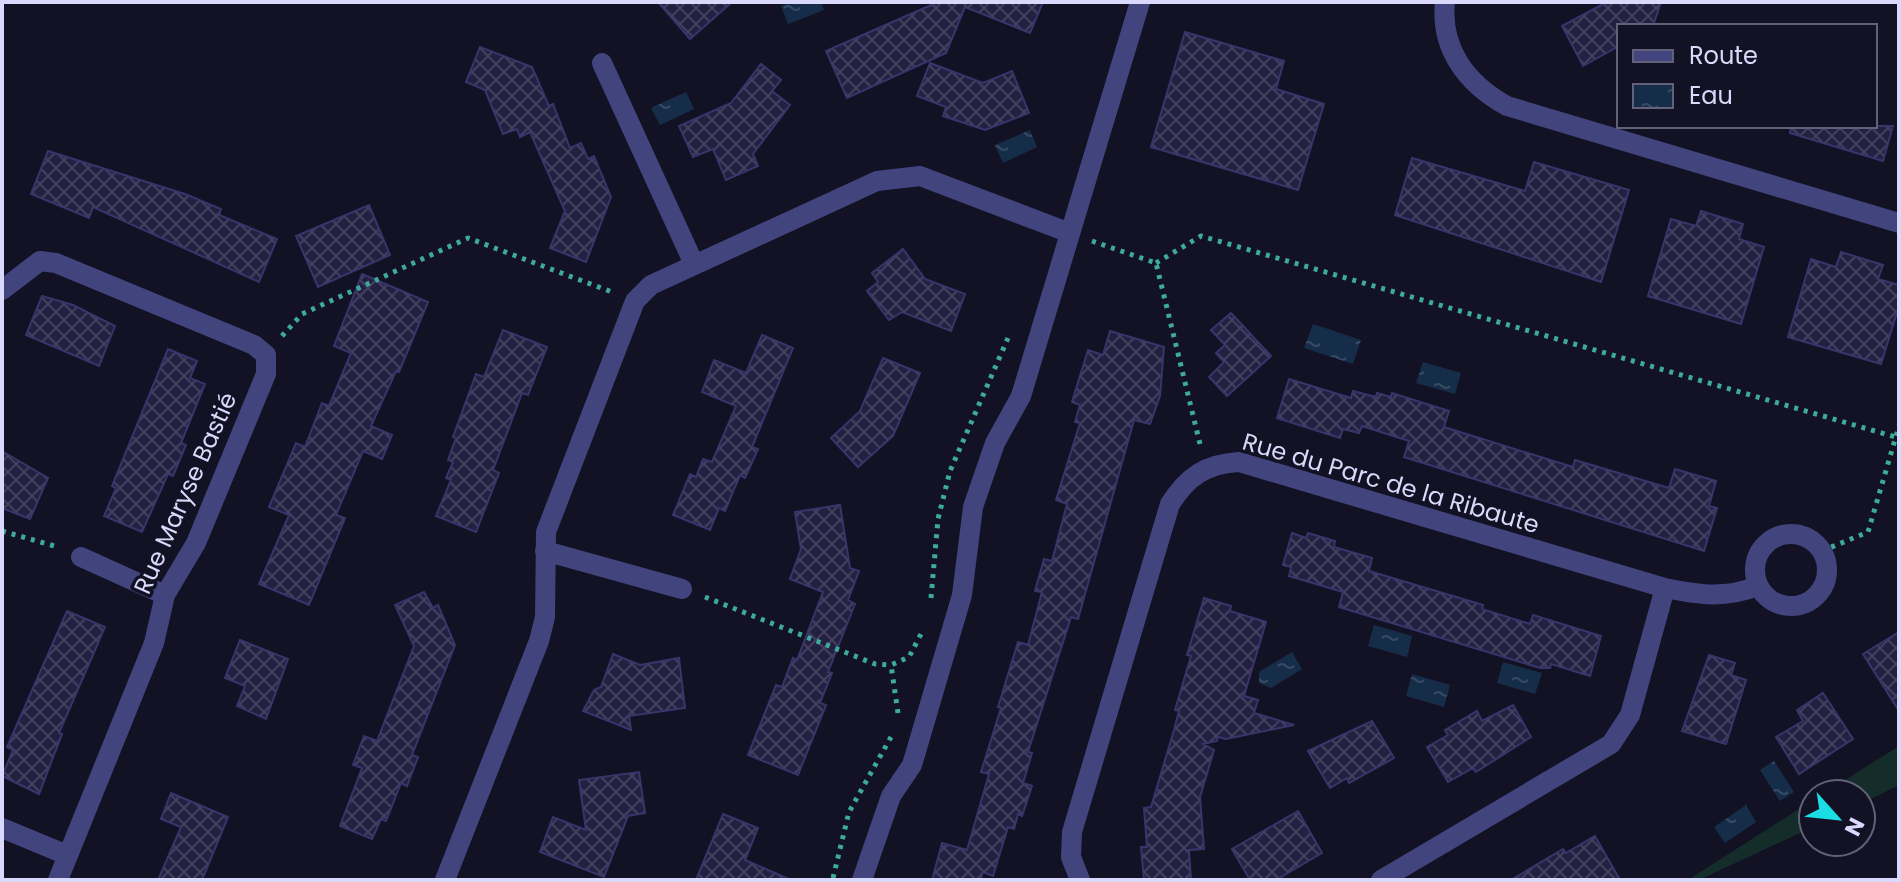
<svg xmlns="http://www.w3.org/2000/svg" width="1901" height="882" viewBox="0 0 1901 882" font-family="Poppins,sans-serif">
	<defs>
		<pattern id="water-ripples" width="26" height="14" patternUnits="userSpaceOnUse" patternTransform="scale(2)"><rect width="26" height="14" fill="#162d49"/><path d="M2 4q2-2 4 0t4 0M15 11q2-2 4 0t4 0" fill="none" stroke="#374b64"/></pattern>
		<pattern id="building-cross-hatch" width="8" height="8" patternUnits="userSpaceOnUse" patternTransform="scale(2)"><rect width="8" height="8" fill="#242042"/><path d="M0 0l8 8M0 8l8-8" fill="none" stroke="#43405e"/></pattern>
	</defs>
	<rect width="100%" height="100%" fill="#131124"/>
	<!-- grass -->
	<path fill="#152d2a" d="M1899,746V785L1861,804V794H1823Z
		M1813,800V827L1699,880H1688Z"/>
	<!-- water -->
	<path fill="url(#water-ripples)" d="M791,2H821L824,10L788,24L781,6Z
		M686,92L694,109L660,125L651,108Z
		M1030,130L1037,147L1003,163L995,145Z
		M1313,324L1361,340L1353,364L1304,348Z
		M1423,362L1461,373L1455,394L1416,383Z
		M1374,625L1412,636L1407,657L1368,646Z
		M1292,652L1302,669L1271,688L1259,683V672Z
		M1503,662L1542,673L1535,694L1497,683Z
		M1412,674L1450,685L1444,707L1406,696Z
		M1774,761L1794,792L1780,801L1760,770Z
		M1746,805L1756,822L1725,843L1714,827Z"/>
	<!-- building -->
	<path fill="url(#building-cross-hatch)" stroke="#3b346c" stroke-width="2" d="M658,2H732L690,39Z
		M938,2H1043L1030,33L965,7L946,53L847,98L826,51Z
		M1607,2H1661L1653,26H1619V46L1583,66L1562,26Z
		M1185,32L1284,61L1276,89L1324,104L1298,190L1151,147Z
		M480,47L532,67L549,106L553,104L570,148L581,143L588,159L594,156L611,197L586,262L550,248L565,211L530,132L520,137L517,129L503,134L485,90L466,82Z
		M930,63L983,83L1012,71L1029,113L985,130L943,116L946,107L917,96Z
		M761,64L781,80L772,91L790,105L753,154L758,166L726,180L713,149L693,157L679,126L731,103Z
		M1791,126H1893L1883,161L1790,133Z
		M48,151L185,194L221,209L219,215L277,239L259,282L93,207L89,218L31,194Z
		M1412,158L1525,191L1534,162L1629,190L1601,282L1395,215Z
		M369,205L390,255L318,287L296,236Z
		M1701,211L1743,224L1739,239L1764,247L1741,324L1648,296L1671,219L1696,226Z
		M903,249L925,279L965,294L951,331L902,312L889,320L867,291L878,282L872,273Z
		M1841,252L1883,265L1878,279L1899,285V306L1881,364L1788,337L1811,259L1836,267Z
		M362,274L428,302L399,372L396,371L371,426L392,435L382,459L363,451L336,515L345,518L309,605L259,584L289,515L269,507L296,443L305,447L322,403L329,406L351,353L334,346Z
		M42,296L73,305L115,326L99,366L26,335Z
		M1231,313L1271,356L1227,396L1209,377L1224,362L1216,353L1225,345L1211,330Z
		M503,330L547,347L528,395L522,393L493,470L499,473L476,532L436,516L451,480L446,478L453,462L448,460L456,438L453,437L476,374L484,377Z
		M1110,331L1164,347L1160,396L1150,424L1134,420L1078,619L1071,617L1028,752L1032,753L1023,783L1032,786L1022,816L1018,814L1014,829L1008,827L993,876L983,872L980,880H932L942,843L967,850L989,774L981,772L1001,708L998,707L1018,642L1028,645L1042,592L1035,591L1044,559L1052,561L1067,504L1056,500L1080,423L1075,422L1080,405L1072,402L1088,350L1103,355Z
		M762,335L793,348L752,447L758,449L745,478L740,475L725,511L719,508L710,530L673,515L690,474L696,477L703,459L712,462L736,406L702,392L714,360L746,373Z
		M168,349L197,361L190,378L205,384L181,443L186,445L173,476L168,474L142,532L104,516L116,488L112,486Z
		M883,358L920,373L893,436L858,467L831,438L860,411Z
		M1289,379L1351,398L1353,391L1376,397L1377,393L1391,397L1392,393L1449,411L1444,427L1573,467L1575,460L1669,488L1675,469L1716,481L1709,506L1717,508L1704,551L1404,457L1409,441L1362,426L1359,433L1343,429L1340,438L1277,418Z
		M2,451L48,478L30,519L2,508Z
		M840,505L850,568L859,571L848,600L855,604L828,672L832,673L820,703L826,705L798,775L748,755L776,685L782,687L793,658L797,660L823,592L790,579L801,549L795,512Z
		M1292,533L1306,538L1308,533L1335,541L1334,547L1372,558L1369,571L1483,605L1482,609L1530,624L1533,615L1601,636L1590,676L1551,664L1550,668H1540L1339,607L1343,592L1289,576L1291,567L1283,565Z
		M424,592L433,608L438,605L455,645L412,755L418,757L407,786L401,783L386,821L381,819L372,839L340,826L362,768L353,765L364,736L377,741L414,646L395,605Z
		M1204,598L1231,606L1230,611L1266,622L1244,696L1258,700L1254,713L1294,725L1226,739L1218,737L1217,741L1203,744L1214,750L1200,797L1204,849L1189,850L1191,880H1144L1141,847H1147L1144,808L1151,807L1174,730L1179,711L1175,710L1191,656L1187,655Z
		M67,611L105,627L59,733L62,734L39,794L2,776L13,750L7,747Z
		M1899,632V711L1863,654Z
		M240,640L288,659L266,719L237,706L245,686L225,678Z
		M613,654L640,665L679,658L685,708L629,716L631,730L583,711L594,690L601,687Z
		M1709,655L1735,663L1731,675L1746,680L1726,744L1682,731Z
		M1823,693L1853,739L1799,774L1776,737L1803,721L1797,710Z
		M1513,705L1531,737L1476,772L1473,768L1448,782L1427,747L1448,735L1445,730L1477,711L1482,721Z
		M1372,721L1394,758L1349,783L1347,778L1330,788L1308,751Z
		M639,772L645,813L628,816L604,877L540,852L553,817L586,830L579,780Z
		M171,793L228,817L202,880H158L181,827L161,819Z
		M1298,811L1322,853L1276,880H1250L1232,849Z
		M723,814L758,828L745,860L791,880H696Z
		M1595,836L1620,880H1511L1563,849L1566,853Z"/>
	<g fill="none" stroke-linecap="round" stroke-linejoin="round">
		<!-- path -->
		<path stroke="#3daa9c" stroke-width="5" stroke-dasharray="4 6" stroke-linecap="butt" d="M1092,241L1156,263L1200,444
			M1156,263L1201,236L1899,438
			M282,336L302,314L468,238L612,292
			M2,531L58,547
			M1822,551L1868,532L1899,426
			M705,597L875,664L891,665
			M931,598L938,519L950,471L1008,338
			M898,713L891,665L909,657L921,634
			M833,878L849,812L891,737"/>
		<!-- minor -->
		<path stroke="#42447d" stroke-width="20" d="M1445,2C1440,49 1467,84 1507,106L1899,223
			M602,63L694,264
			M2,290L40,261L56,263L254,345L266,355V374L196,543L165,595L154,643L58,880
			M1755 570a36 36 0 1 1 72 0a36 36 0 1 1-72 0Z
			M545,551L682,589
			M81,557L165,595
			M1665,588C1700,595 1724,599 1758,586
			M2,828L67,855
			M445,880L539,641L545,617L546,532L635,301L651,285L877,181L920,176L1070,233
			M862,880L891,796L912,765L962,595L973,507L995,443L1021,396L1140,2
			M1080,880L1071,857L1072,832L1170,504C1188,476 1206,464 1239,462L1665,588L1630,715L1611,744L1381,880"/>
	</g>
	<g text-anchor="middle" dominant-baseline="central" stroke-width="7" stroke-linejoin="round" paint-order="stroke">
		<!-- street labels -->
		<g font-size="24" fill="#dad9fb" stroke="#131124">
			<text transform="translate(1391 483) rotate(16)">Rue du Parc de la Ribaute</text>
			<text transform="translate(185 493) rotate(-66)">Rue Maryse Bastié</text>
		</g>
	</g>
	<!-- border -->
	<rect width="1901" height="882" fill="none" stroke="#dad9fb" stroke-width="8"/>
	<!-- legend -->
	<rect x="1617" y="24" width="260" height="104" fill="#131124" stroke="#63617a" stroke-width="2"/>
	<rect x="1633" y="50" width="40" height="12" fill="#42447d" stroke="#63617a" stroke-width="2"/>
	<text x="1689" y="64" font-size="24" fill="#dad9fb">Route</text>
	<rect x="1633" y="84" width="40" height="24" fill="url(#water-ripples)" stroke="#63617a" stroke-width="2"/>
	<text x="1689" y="104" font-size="24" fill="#dad9fb">Eau</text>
	<!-- north arrow -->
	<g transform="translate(1837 818) rotate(117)"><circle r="38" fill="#131124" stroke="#63617a" stroke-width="2"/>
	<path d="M0-6L14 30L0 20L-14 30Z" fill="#1bdee4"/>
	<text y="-12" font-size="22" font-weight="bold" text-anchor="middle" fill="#dad9fb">N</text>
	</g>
</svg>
